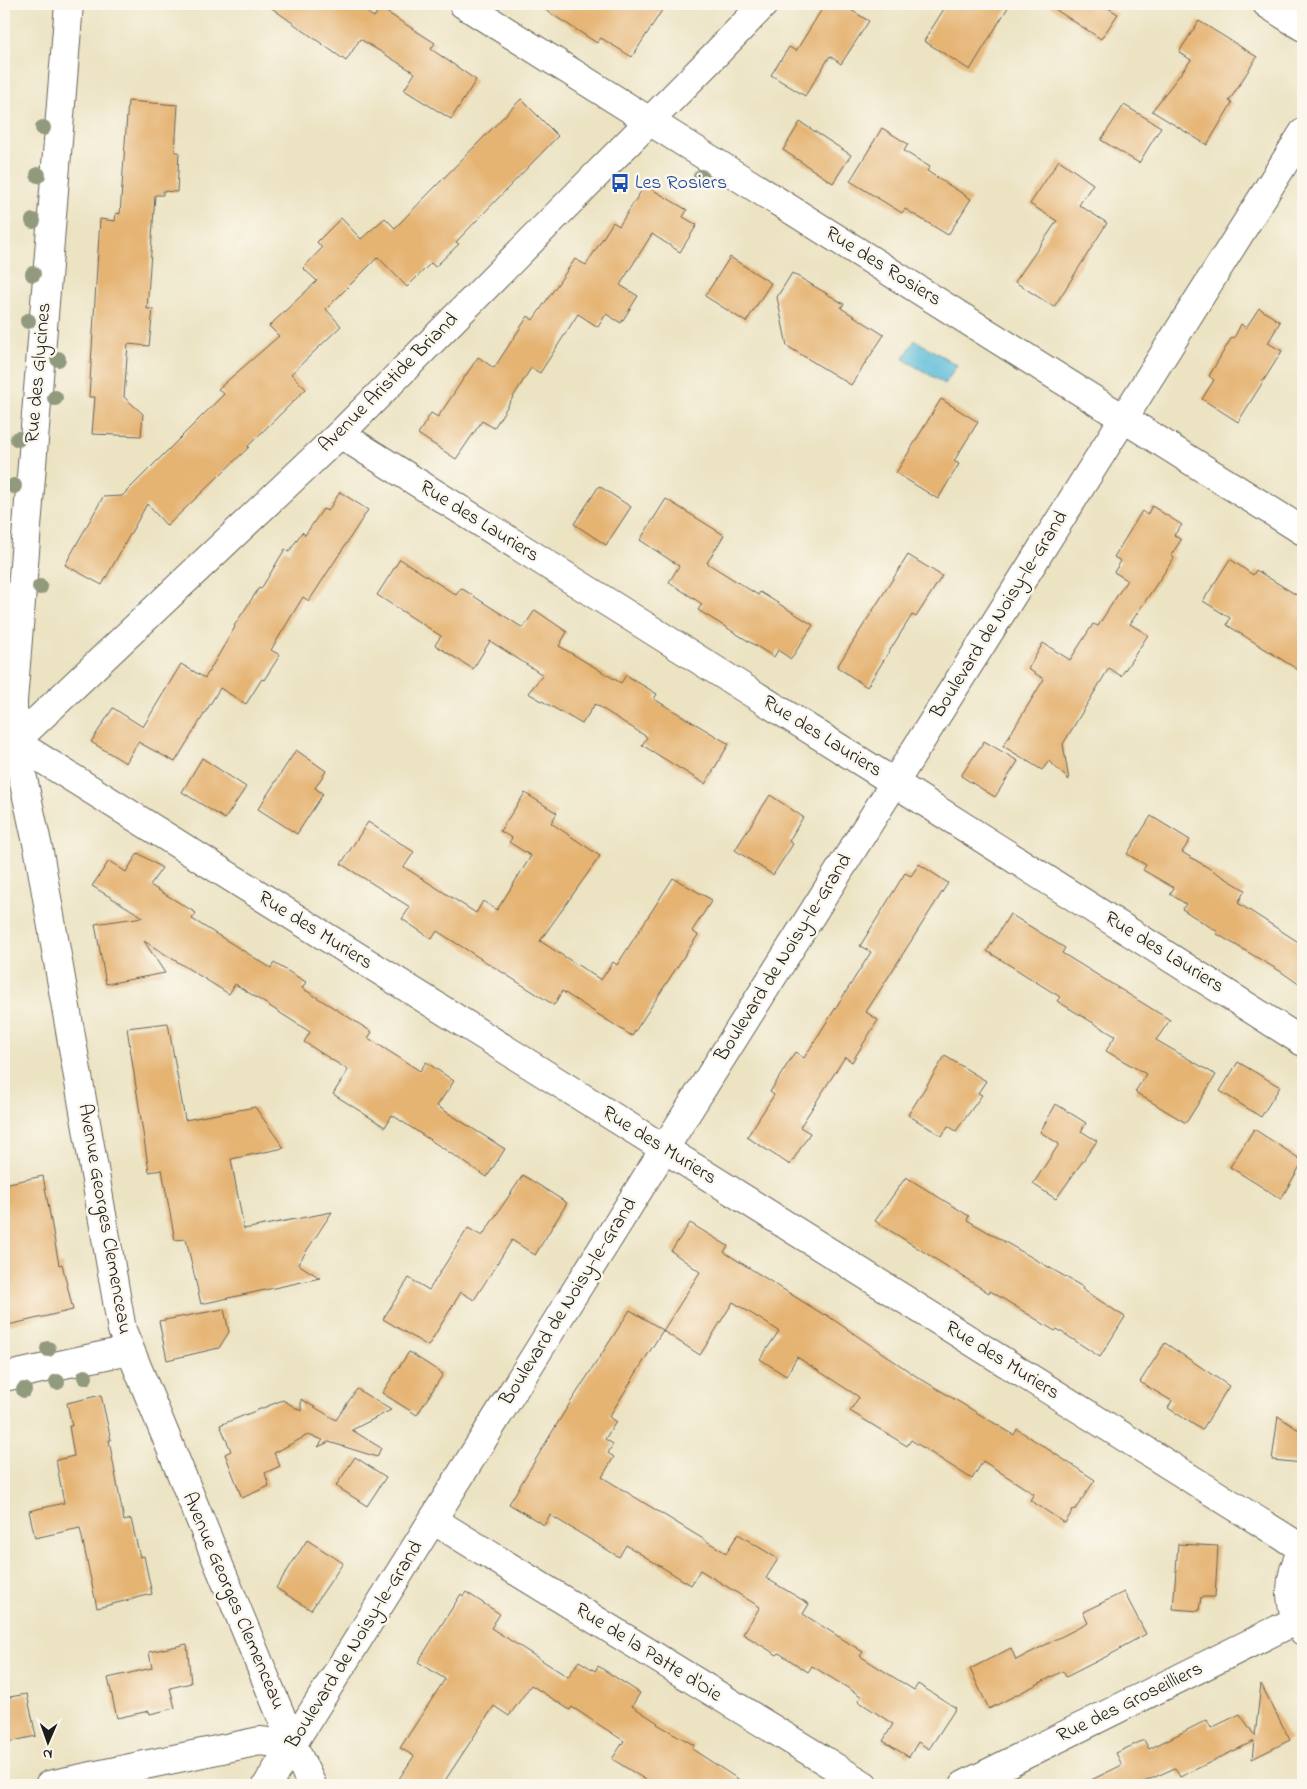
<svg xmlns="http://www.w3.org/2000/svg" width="1307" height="1789" viewBox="0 0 1307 1789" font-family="'Indie Flower',sans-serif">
	<rect width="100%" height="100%" fill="#fbf7ec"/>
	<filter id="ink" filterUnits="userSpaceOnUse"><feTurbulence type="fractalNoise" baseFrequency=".02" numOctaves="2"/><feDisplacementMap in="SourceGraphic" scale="10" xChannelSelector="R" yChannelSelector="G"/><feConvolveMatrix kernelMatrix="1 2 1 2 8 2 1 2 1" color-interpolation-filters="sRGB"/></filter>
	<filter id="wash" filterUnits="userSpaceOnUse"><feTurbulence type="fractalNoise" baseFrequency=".0096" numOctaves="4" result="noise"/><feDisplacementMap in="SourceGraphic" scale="20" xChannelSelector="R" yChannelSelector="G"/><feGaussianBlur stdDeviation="1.12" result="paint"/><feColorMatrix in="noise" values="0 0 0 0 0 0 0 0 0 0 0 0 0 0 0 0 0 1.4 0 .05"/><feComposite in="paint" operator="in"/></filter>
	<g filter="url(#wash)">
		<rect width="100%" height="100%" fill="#ece3c3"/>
		<!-- water -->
		<path fill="#5cbbda" stroke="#3c6c7b" d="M915,340L957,365L945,384L903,359Z"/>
		<g id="blocks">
			<!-- building -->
			<path fill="#e5b372" d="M266,4H354L374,17L380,8L435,43L431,49L476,80L451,119L404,90L415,73L360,39L346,61Z
				M536,4H666L632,57L601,38L597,43Z
				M825,4H841L869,21L841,64L830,56L805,96L771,75L789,47L796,51Z
				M947,4H1010L970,70L924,41Z
				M1047,4H1101L1118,14L1101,39Z
				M1199,21L1257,57L1229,101L1232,103L1207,145L1152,111L1191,60L1179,52Z
				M521,99L558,136L456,242L459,244L435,267L431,263L407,287L378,257L326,309L341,326L291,374L306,389L248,446L249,447L167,526L147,504L102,585L65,565L103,497L122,496L224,394L218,389L279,336L269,326L317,281L303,268L322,248L317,242L341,218L361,239L385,218L395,228Z
				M128,101L178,105L175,152H179L177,192L163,191V195H155L147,309H153L149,346L128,344L124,397L143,414L141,436L92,434L95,397H89L100,219L115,221L116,213L120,214Z
				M1124,105L1161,127L1139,163L1101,140Z
				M800,122L851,155L833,183L783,150Z
				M882,128L908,144L904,151L930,167L927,171L971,199L948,235L905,209L902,213L850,181Z
				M1059,160L1093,184L1079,205L1107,223L1054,307L1015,282L1057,221L1030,204Z
				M645,185L687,210L683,217L697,225L680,252L652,234L620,285L638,296L621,323L606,314L598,327L578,314L540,373L531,368L494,428L482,421L456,459L418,434L431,413L438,417L478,357L494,368L528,316L533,320L575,259L586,265L613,222L619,226Z
				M730,257L771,283L746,322L705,296Z
				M792,273L844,304L841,308L884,335L851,385L787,346L777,297Z
				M1259,308L1280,322L1268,343L1282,351L1238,422L1202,399L1214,380L1209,376L1232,337L1234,338L1241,324L1246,328Z
				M941,399L978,422L954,461L959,464L938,499L896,473Z
				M599,486L631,507L606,545L574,524Z
				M340,492L368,510L309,601L303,597L271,650L280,655L264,680L262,679L246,704L220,688L175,762L138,742L126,763L91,742L113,708L143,727L181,664L205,678L235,627L234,626L259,588L261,589L285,549L289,552L302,532L305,535L323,509L328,511Z
				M666,499L724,535L707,563L758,595L760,592L813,625L791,659L778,650L774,657L698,610L702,604L669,582L679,566L640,540Z
				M1152,506L1182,525L1174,535L1181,540L1171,555L1174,558L1130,624L1148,635L1121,676L1109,668L1063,744L1069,780L1049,761L1042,770L1003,746L1044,679L1028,669L1043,643L1070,660L1093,624L1098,626L1127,580L1114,572L1121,561L1114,557L1142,511L1147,515Z
				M908,555L942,576L916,617L912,615L867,687L837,667Z
				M400,559L456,595L461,588L523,628L535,610L567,632L559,646L621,683L626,675L657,694L654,699L729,744L705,784L642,745L647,737L595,704L582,724L528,693L543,675L490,641L473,669L435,645L441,636L377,595Z
				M1230,559L1253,575L1256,570L1303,599V673L1227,625L1230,618L1203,601Z
				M984,741L1018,761L995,797L961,776Z
				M296,750L326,771L315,788L323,794L297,834L258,809Z
				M202,758L246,787L225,819L182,792Z
				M525,793L557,813L551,823L600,856L540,941L601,980L613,962L617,965L673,878L712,900L692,931L698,935L632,1036L562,991L554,1005L437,931L432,939L402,919L410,907L341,864L368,822L414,852L404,867L476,913L483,901L497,910L531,856L509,842L512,838L500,831Z
				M770,795L803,817L789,841L793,844L773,875L735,850Z
				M1151,816L1190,840L1182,852L1245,890L1238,903L1303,945V987L1280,971L1217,934L1218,932L1182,909L1186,904L1170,894L1174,888L1143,870L1146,865L1127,854Z
				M138,853L162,868L150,885L196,913L192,919L271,968L274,963L306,982L302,988L372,1032L368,1038L420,1071L426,1062L454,1081L437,1106L505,1149L487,1177L392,1115L385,1127L333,1094L348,1070L304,1042L310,1032L235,984L229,994L144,941L165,973L106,984L95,924L143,917L92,886L109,861L126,872Z
				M919,864L948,883L866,1012L878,1020L852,1062L845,1057L800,1127L810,1133L790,1165L747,1137L774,1095L770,1092L795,1052L804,1058L871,952L860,946L905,873L911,876Z
				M1010,914L1065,948L1062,953L1170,1020L1156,1040L1216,1075L1186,1123L1135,1092L1146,1074L1106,1051L1115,1036L1057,1001L1060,997L987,951Z
				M168,1023L185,1120L255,1107L284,1148L231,1159L244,1229L332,1212L298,1264L320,1278L201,1304L186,1239L175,1240L162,1170L149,1172L127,1028Z
				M945,1056L986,1081L978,1093L982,1095L956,1131L948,1126L942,1136L908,1115Z
				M1238,1062L1280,1087L1261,1117L1220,1091Z
				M1056,1104L1086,1123L1081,1131L1097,1141L1056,1199L1033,1184L1059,1144L1040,1132Z
				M1254,1129L1303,1161L1281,1199L1230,1167Z
				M523,1175L567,1203L535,1255L512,1240L474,1300L461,1292L428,1346L383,1319L409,1278L429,1290L468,1228L482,1236Z
				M43,1176L59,1265L62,1264L73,1310L4,1326V1184Z
				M906,1177L969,1216L967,1220L1083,1287L1082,1289L1125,1317L1100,1357L1057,1329L1055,1331L997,1295L990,1291L989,1293L875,1221Z
				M690,1223L728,1246L724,1252L824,1315L825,1314L916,1376L1014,1435L1017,1429L1095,1480L1074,1511L1073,1510L1065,1523L1030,1500L1034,1494L983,1461L972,1479L911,1440L907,1446L850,1411L859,1397L797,1357L786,1376L760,1359L779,1331L733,1302L700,1355L663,1331L700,1272L671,1251Z
				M224,1309L229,1332L219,1348L167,1360L159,1321Z
				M630,1310L663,1330L609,1417L616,1422L605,1439L613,1444L608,1453L614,1457L602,1477L726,1553L738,1534L778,1559L766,1578L809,1604L803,1614L863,1652L860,1656L914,1690L918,1684L956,1708L929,1749L918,1742L909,1757L883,1741L893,1724L858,1701L861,1696L812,1666L808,1672L779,1653L777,1655L743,1634L760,1607L700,1570L691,1585L626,1545L619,1557L550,1515L544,1525L509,1504L563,1414Z
				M1165,1343L1229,1386L1202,1430L1168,1408L1172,1401L1140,1382Z
				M409,1352L443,1374L417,1415L382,1393Z
				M357,1389L391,1410L352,1430L381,1448L377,1457L329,1442L318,1447L323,1440L308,1435L274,1453L280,1466L265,1473L269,1486L242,1498L225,1454L231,1451L220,1425L283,1400L301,1411V1399L336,1420Z
				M101,1395L111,1440H109L124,1521L131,1519L140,1557L144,1556L152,1594L97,1608L80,1528L35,1538L29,1511L64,1503L56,1460L74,1456L69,1426H72L67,1403Z
				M1278,1416L1303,1433V1463L1272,1460Z
				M355,1457L386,1477L367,1506L336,1486Z
				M307,1540L343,1563L311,1610L276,1588Z
				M1178,1544L1218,1546L1215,1597H1201L1199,1611L1173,1609Z
				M466,1592L500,1614L491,1628L568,1677L579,1661L595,1671L598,1666L640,1693L632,1706L658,1723L657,1724L694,1745L692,1749L747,1785H654L612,1759L624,1741L572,1707L570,1710L531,1685L509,1716L494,1706L442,1785H395L414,1756L400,1748L445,1679L418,1662L461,1594L463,1596Z
				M1124,1592L1146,1634L1120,1648L1121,1649L1066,1677L1063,1671L989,1709L970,1669L1011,1648L1016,1660L1088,1623L1083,1612Z
				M187,1644L191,1683L170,1688L175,1708L150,1714L149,1711L117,1718L108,1678L152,1668L149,1652Z
				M1261,1684L1290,1740L1252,1759L1254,1741L1180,1777L1175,1768L1137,1785H1081L1122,1765L1116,1753L1144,1740L1149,1749L1207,1720L1211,1728L1240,1714L1255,1736Z
				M27,1694L36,1736L4,1743V1698Z"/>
		</g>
	</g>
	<g filter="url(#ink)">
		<use href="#blocks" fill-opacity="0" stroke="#656256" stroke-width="1"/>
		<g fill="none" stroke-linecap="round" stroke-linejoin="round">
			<!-- minor casing -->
			<g stroke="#656256" stroke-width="30">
				<path id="minor" d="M69,4L13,701V722L15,742L39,852L122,1330L293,1745L312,1785
					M463,4L1303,531
					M1267,4L1303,27
					M340,434L876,771L1303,1042
					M15,742L1303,1549C1288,1575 1286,1605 1303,1631
					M4,1377L129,1350
					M433,1520L864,1785
					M49,1785L260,1741L293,1745
					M267,1785L673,1135L1303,133
					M964,1785L1297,1620"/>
			</g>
			<!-- tertiary casing -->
			<g stroke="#656256" stroke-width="30">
				<path id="tertiary" d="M4,752L340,434L707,63L764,4"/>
			</g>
			<!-- minor -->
			<use href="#minor" stroke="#fff" stroke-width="28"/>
			<!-- tertiary -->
			<use href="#tertiary" stroke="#fff" stroke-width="28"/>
		</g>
		<!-- trees -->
		<g fill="#929a7e">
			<circle cx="43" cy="128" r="8"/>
			<circle cx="38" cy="175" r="8"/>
			<circle cx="701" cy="177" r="8"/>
			<circle cx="33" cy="221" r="8"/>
			<circle cx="33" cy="274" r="8"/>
			<circle cx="28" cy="321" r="8"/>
			<circle cx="58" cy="359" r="8"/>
			<circle cx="55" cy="398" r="8"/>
			<circle cx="18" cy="439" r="8"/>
			<circle cx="14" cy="486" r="8"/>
			<circle cx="40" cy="587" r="8"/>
			<circle cx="48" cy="1349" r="8"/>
			<circle cx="85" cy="1377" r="8"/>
			<circle cx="57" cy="1382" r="8"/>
			<circle cx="24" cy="1390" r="8"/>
		</g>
	</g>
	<!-- icons -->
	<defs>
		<g id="bus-bare" transform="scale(1.5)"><path d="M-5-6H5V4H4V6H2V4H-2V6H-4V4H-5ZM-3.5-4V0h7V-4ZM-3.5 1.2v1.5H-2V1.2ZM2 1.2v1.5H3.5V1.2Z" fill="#1a4fb4" stroke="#fbf7ec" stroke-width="2.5" paint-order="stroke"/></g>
	</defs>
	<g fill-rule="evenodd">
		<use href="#bus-bare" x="620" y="183"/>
	</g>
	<g text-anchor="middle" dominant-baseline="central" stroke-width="5" stroke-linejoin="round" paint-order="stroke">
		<!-- transit labels -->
		<g font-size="20" fill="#164399" stroke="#fbf7ec" text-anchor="start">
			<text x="635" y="183">Les Rosiers</text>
		</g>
		<!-- street labels -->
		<g font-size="20" fill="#1c1c1c" stroke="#fbf7ec">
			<text transform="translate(883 267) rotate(32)">Rue des Rosiers</text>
			<text transform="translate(39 373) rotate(-85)">Rue des Glycines</text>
			<text transform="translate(389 383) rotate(-45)">Avenue Aristide Briand</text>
			<text transform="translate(479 522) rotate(32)">Rue des Lauriers</text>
			<text transform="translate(1000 615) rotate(-58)">Boulevard de Noisy-le-Grand</text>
			<text transform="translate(822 737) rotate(32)">Rue des Lauriers</text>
			<text transform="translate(315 931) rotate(32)">Rue des Muriers</text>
			<text transform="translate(1164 953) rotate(32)">Rue des Lauriers</text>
			<text transform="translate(784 958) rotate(-58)">Boulevard de Noisy-le-Grand</text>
			<text transform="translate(659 1146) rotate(32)">Rue des Muriers</text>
			<text transform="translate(104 1219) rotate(80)">Avenue Georges Clemenceau</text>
			<text transform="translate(569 1302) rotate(-58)">Boulevard de Noisy-le-Grand</text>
			<text transform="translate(1002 1361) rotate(32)">Rue des Muriers</text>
			<text transform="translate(233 1601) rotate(67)">Avenue Georges Clemenceau</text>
			<text transform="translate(355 1645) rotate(-58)">Boulevard de Noisy-le-Grand</text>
			<text transform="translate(648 1653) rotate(32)">Rue de la Patte d'Oie</text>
			<text transform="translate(1130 1703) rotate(-26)">Rue des Groseilliers</text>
		</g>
	</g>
	<!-- margin -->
	<rect width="1307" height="1789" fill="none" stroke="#fbf7ec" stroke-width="20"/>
	<!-- north arrow -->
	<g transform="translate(48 1742) rotate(182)" stroke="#fbf7ec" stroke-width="4" paint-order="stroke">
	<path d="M0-4L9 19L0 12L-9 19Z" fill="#1c1c1c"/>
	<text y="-8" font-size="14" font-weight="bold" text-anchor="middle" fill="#1c1c1c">N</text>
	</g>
</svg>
